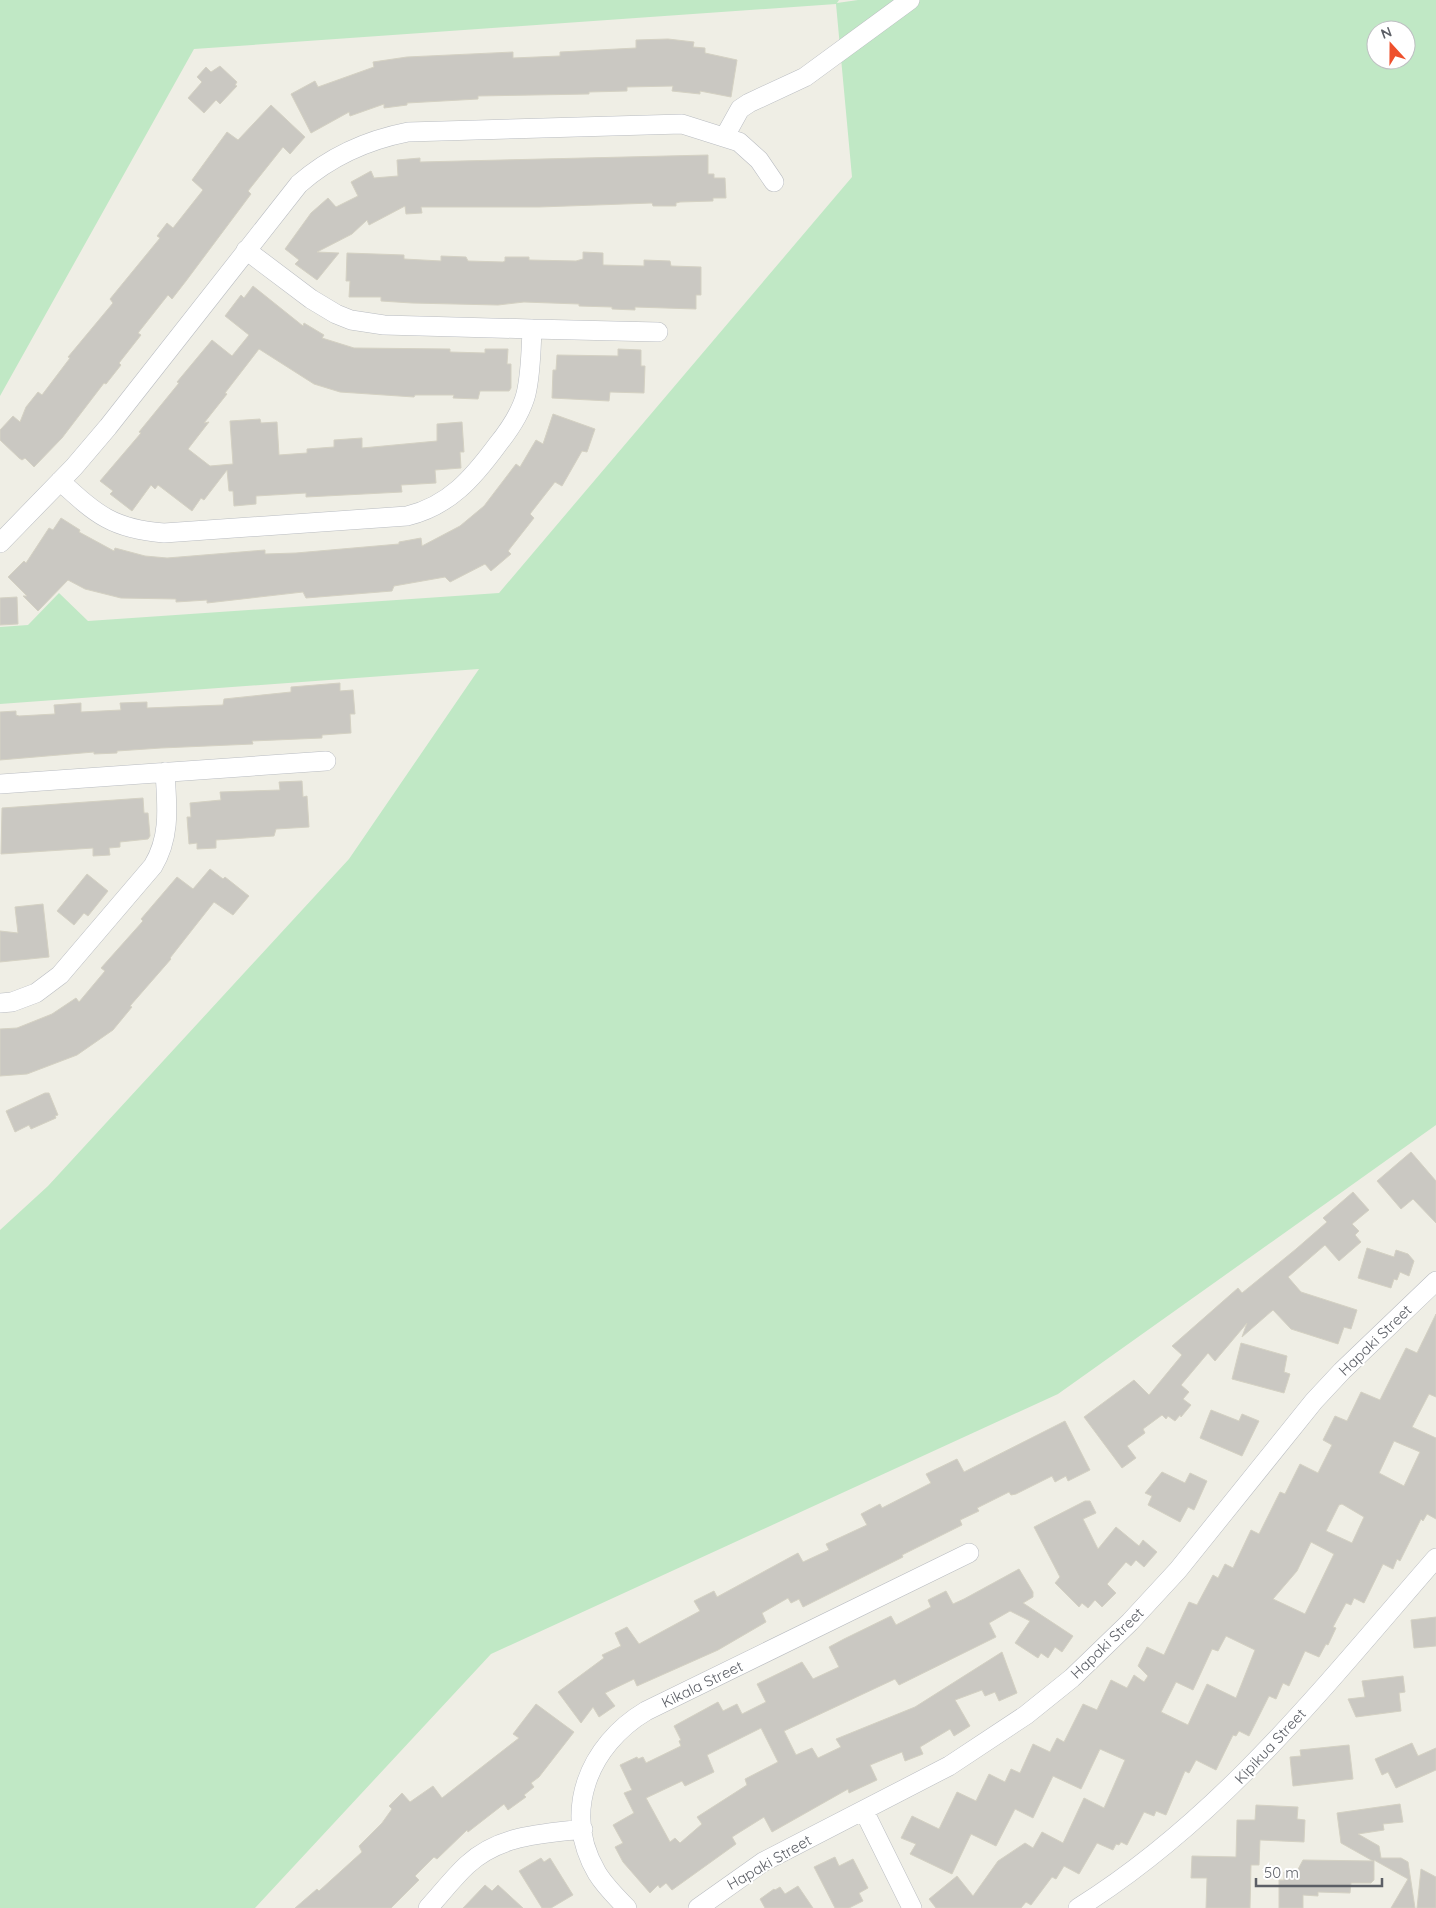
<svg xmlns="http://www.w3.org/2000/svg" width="1436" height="1908" viewBox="0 0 1436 1908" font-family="Quicksand,sans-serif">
	<rect width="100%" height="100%" fill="#efeee5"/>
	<!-- green -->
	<path fill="#c0e8c5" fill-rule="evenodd" d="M0,0H839L837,3L858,0H1436V1125L1058,1394L491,1654L255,1908H0V1230L48,1186L349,859L479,669L0,704V627L28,625L59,593L88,621L499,593L852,177L836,4L194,49L0,396ZM1376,30H1406V60H1376Z"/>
	<!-- building -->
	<path fill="#cac8c2" stroke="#d4d1c3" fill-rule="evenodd" d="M668,39L694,42L693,47L705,48V53L737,60L731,97L700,91V94L672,91L673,86L627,87V91L589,92V94L478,96V99L407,103V105L384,108V104L350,116L349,112L311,133L291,94L315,81L318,87L374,67L373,62L407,57L513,52V58L560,56V52L636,48V40Z
		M220,66L237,82L235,85L237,86L220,104L216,100L204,113L188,98L202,82L197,77L206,67L211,72Z
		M271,105L305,137L290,154L283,147L248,191L251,194L186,281L172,299L168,295L138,333L141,335L119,363L121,365L106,384L104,383L62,438L34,467L25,458L22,460L19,458L0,440V430L13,416L20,422L26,407L38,392L42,395L70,358L68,357L113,303L110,299L160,238L157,236L167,223L173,228L203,190L192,180L227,132L238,140Z
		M708,155V174H714V178H725L726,198H713V201L680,202L676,203V206H653L652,203L539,207H421L422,213L406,214L405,206L369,225L367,220L352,234L317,252L339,253L317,280L295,264L299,260L285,249L311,213L328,198L336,207L358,196L351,182L371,171L374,178L398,176L397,160L420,158V162Z
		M583,252L603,253V265L644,266V260L670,261L671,266L701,267V295H696V309L635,307V310L612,309V307L579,306V304L524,302L498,305L412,303L381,301V297H349L350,281H346L347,253L404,255V259L441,261V256L466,257L468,261L503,262L505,261V257H529V260L576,261L583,259Z
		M253,286L303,326L304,323L324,335L322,338L354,348L450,349V352L485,353V349H508L507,364H511V388L509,391H480L478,399L453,398L454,395H415L414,397L340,392L314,384L259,349L225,393L227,394L204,423L209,422L188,449L210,466L233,464L230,421L260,419L261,423L277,422L279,455L307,453V449L334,447V440L362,438V448L437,441V424L462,422L464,452H460L461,468L435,470L436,483L401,485L402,492L306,497V493L256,496V504L234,506L233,491H229L227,470L204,500L201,498L192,511L158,485L155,489L151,485L132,511L110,494L113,491L100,481L141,433L139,432L179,383L177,382L212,340L232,356L249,335L225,316L241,295L244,298Z
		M618,349L641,350V366H645L644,393L610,392L609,401L552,398L553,370H556L557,355L618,356Z
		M553,414L595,429L587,452L582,451L562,486L555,482L530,514L534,518L508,551L511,554L491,571L485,564L450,582L445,577L394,586L392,591L306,598L303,592L207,603V600L176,602V599L121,598L85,589L68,580L38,611L23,596H27L8,577L24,561L26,563L49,528L53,530L61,518L80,530L79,532L114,551L115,548L145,556L167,558L265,550V554L296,553L399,544V542L421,538L422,546L460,526L484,506L516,464L520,467L536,440L543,444Z
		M17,597L18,624L0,625V598Z
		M340,683V691L353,690L355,714H350L351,733L322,735V738L252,741L253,744L161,748L117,751V753L94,754V752L0,760V712L16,711V715L19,716L55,714L54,705L81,703V712L121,710L120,703L147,702V708L223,705L224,699L291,692V687Z
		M302,781L303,797L307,796L309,827L276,829L274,836L216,840V848L197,849V843L189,844L187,817H191L190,803L221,800L220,792L280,790L279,782Z
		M143,798L144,813H148L150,836L148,839L120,842V847L109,848L110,855L93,856V848L1,854L2,808Z
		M210,869L223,879L225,877L249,896L233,915L214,902L170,958L171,959L130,1006L132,1007L113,1030L77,1055L27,1074L0,1076V1029L17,1028L52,1014L76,998L79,1002L105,971L101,968L143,921L141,919L177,877L193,889Z
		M87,874L108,891L88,916L84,913L74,925L57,911Z
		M43,904L49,957L0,962V931L18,933L15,907Z
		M45,1093H49L58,1115L55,1116L56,1118L31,1129L29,1125L15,1132L6,1111Z
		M1411,1152L1436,1181V1223L1413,1199L1401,1209L1377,1181Z
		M1353,1192L1369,1210L1352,1224L1359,1231L1355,1235L1361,1242L1339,1261L1325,1245L1288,1277L1301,1292L1357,1310L1351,1329L1344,1327L1338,1344L1291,1329L1273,1310L1242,1337L1247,1323L1215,1361L1208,1353L1181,1385L1189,1392L1183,1399L1191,1405L1181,1417L1180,1415L1175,1421L1168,1416L1166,1419L1162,1415L1143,1429L1145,1433L1127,1446L1136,1458L1122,1468L1084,1417L1134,1380L1149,1395L1182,1355L1172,1346L1238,1288L1242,1293L1296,1249L1327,1222L1323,1218Z
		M1367,1248L1394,1257L1396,1250L1408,1254L1414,1261L1409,1276L1400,1272L1397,1280L1394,1279L1391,1288L1358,1278Z
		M1436,1314V1397L1429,1394L1412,1427L1436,1438V1519L1427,1514L1423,1521L1421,1519L1400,1561L1397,1559L1393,1569L1383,1564L1364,1603L1354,1598L1351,1605L1346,1603L1333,1627L1336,1628L1328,1645L1326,1644L1319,1657L1305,1651L1289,1686L1283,1683L1276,1699L1269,1696L1249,1736L1239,1731L1236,1736L1233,1735L1216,1770L1196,1760L1189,1773L1185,1771L1166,1815L1156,1811L1154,1816L1144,1812L1127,1845L1121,1842L1119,1845L1116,1844L1113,1850L1097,1843L1079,1874L1064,1866L1056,1879L1052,1877L1031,1905L1026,1902L1021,1908H936L929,1899L957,1876L973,1896L998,1861L1025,1843L1033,1848L1042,1832L1063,1843L1084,1798L1104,1808L1125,1760L1100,1749L1081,1789L1053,1776L1033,1818L1015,1809L996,1846L971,1834L952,1874L910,1854L916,1844L901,1838L912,1816L939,1829L957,1792L976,1801L989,1774L1005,1782L1011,1769L1020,1773L1033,1744L1050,1752L1057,1738L1064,1742L1083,1704L1097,1710L1111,1680L1127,1688L1134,1675L1144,1682L1148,1676L1138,1666L1147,1647L1164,1655L1189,1602L1197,1605L1213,1575L1218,1578L1225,1564L1233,1568L1251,1530L1259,1534L1280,1492L1285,1494L1300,1464L1318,1473L1332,1445L1323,1440L1335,1416L1347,1421L1361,1392L1380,1400L1406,1348L1417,1353ZM1394,1441L1420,1452L1404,1486L1379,1473ZM1342,1504L1364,1517L1352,1543L1326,1531L1339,1505ZM1311,1542L1334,1554L1305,1614L1273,1599L1297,1571ZM1226,1636L1255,1650L1236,1698L1207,1684L1188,1725L1161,1712L1176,1682L1193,1690L1212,1649L1218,1651Z
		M1241,1343L1287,1356L1284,1372L1290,1374L1284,1393L1232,1379Z
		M1211,1410L1239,1421L1242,1414L1259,1421L1242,1456L1200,1438Z
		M1065,1421L1090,1470L1068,1481L1066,1476L1055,1482L1052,1476L1016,1494L1011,1495L1009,1492L977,1508L979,1511L960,1520L962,1525L902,1555L903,1557L803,1607L799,1599L791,1603L788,1598L762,1613L766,1622L718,1650L637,1686L634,1679L605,1693L615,1706L599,1717L593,1707L581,1723L558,1692L604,1658L602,1655L621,1646L615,1633L627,1627L639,1644L700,1611L694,1601L714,1591L717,1597L798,1553L803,1562L829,1550L826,1544L867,1525L861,1514L880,1504L882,1508L931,1483L926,1474L957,1459L964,1472Z
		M1162,1472L1185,1483L1190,1473L1207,1481L1194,1510L1188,1507L1180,1522L1148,1505L1152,1496L1145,1493Z
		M1085,1501H1090L1096,1513L1083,1519L1098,1549L1116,1527L1139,1546L1143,1540L1157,1552L1144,1567L1136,1560L1131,1566L1126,1562L1107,1584L1116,1593L1102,1607L1095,1600L1088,1608L1082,1603L1079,1607L1055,1583L1060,1577L1034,1527Z
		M1019,1569L1033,1592V1597L1023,1603L1073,1636L1062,1652L1055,1647L1048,1658L1041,1653L1038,1658L1015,1643L1030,1621L1010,1611L989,1623L996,1637L899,1685L895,1679L784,1731L796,1755L812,1748L818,1758L841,1747L836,1739L915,1707L1002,1652L1017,1693L999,1701L995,1692L985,1696L982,1690L955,1700L970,1726L954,1736L950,1729L920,1747L923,1754L905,1761L902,1752L870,1765L877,1780L849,1793L848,1789L772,1832L764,1817L732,1837L736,1844L672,1890L666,1883L660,1888L658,1885L650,1893L623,1862L615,1847L623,1843L613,1825L634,1813L624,1793L632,1790L620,1765L637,1757L638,1759L643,1757L646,1763L681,1746L679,1741L681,1740L674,1726L718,1702L723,1711L737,1704L742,1714L766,1702L757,1684L802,1662L813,1679L839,1667L829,1647L844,1639L891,1616L896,1625L931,1607L928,1600L946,1591L953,1604L964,1599ZM761,1728L778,1762L745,1779L747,1785L697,1817L702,1824L680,1843L675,1838L670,1842L646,1798L682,1781L685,1786L714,1772L707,1755Z
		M1436,1617V1646L1414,1648L1411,1620Z
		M1403,1676L1405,1692L1399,1693L1401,1711L1356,1717L1348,1699L1365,1697L1362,1681Z
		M536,1704L574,1732L539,1777L531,1783L534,1787L524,1795L526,1797L508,1810L504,1804L468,1832L467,1830L437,1859L434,1857L415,1876L419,1880L391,1908H295L317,1889L319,1891L362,1852L359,1846L382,1823L392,1809L389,1806L402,1793L410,1802L433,1786L442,1798L519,1738L513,1734Z
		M1412,1743L1418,1756L1436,1748V1770L1396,1788L1388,1772L1382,1775L1375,1759Z
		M1349,1745L1353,1779L1293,1786L1290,1757L1301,1756L1300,1750Z
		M1400,1804L1403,1822L1383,1824L1384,1830L1358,1834L1379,1846L1381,1858H1401L1408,1862L1415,1908H1391L1408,1879L1374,1860V1880L1371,1883H1351L1350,1893L1318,1892V1896L1303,1895V1908H1279V1880H1284V1872L1296,1873L1303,1860L1373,1861L1341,1843L1337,1813Z
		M1256,1805L1298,1807L1297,1819L1305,1820L1304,1842L1260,1840L1259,1865H1251L1250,1908H1206L1207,1878H1191L1192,1856L1236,1857L1237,1820H1255Z
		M835,1857L839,1866L853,1859L868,1888L859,1893L863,1901L849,1908H835L814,1867Z
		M541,1858L544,1862L550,1858L573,1895L551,1908H542L519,1871Z
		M1421,1869L1436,1877V1908H1417Z
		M485,1885L492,1891L498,1885L523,1908H463Z
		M798,1886L813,1908H765L760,1899L774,1889L775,1890L780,1887L785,1894Z"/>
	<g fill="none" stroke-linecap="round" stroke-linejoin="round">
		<!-- minor casing -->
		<g stroke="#b9bcc1" stroke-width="20">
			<path id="minor" d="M725,136L740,109L749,103L805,77L910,0
				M532,329L658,332
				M60,481C97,515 113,529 164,533L407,516C449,506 473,478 498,444C510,429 521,413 526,394C531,373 531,350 532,329L384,325L351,320L336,314L311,299L246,250
				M0,543L74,467L108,427L299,184C331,156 367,140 408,132L682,124L739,142L759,160L774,182
				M0,784L326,761
				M0,1003L12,1002L36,993L60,975L153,866C171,836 167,806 165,772
				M864,1811L912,1908
				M428,1908C441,1894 453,1878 467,1865C499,1835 541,1834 583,1829
				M627,1908C616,1897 605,1886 597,1873C561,1812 589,1745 646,1711L969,1553
				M698,1908L763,1862L949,1766L1026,1715L1072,1678L1130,1622L1178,1570L1314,1401L1342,1371L1436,1281
				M1078,1908C1222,1818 1326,1684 1436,1558"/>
		</g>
		<!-- minor -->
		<use href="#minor" stroke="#fff" stroke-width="19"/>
	</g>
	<g text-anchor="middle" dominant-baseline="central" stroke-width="4" stroke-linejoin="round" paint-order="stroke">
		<!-- street labels -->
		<g font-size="15" fill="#5c5f66" stroke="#fff">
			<text transform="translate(1375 1340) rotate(-44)">Hapaki Street</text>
			<text transform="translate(1107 1643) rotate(-44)">Hapaki Street</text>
			<text transform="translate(702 1684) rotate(-26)">Kikala Street</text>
			<text transform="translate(1270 1746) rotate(-47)">Kipikua Street</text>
			<text transform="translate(769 1862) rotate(-30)">Hapaki Street</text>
		</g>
	</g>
	<!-- north arrow -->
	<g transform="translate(1391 45) rotate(339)"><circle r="24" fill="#ffffff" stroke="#bebfc2"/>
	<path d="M0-4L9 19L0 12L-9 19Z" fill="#ee502c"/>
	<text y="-8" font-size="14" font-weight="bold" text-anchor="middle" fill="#5c5f66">N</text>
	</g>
	<!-- scale -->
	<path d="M1256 1878v8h126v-8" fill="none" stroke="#5c5f66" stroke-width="2.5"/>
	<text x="1264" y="1878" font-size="15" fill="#5c5f66" stroke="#ffffff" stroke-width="4" paint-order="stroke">50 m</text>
</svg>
